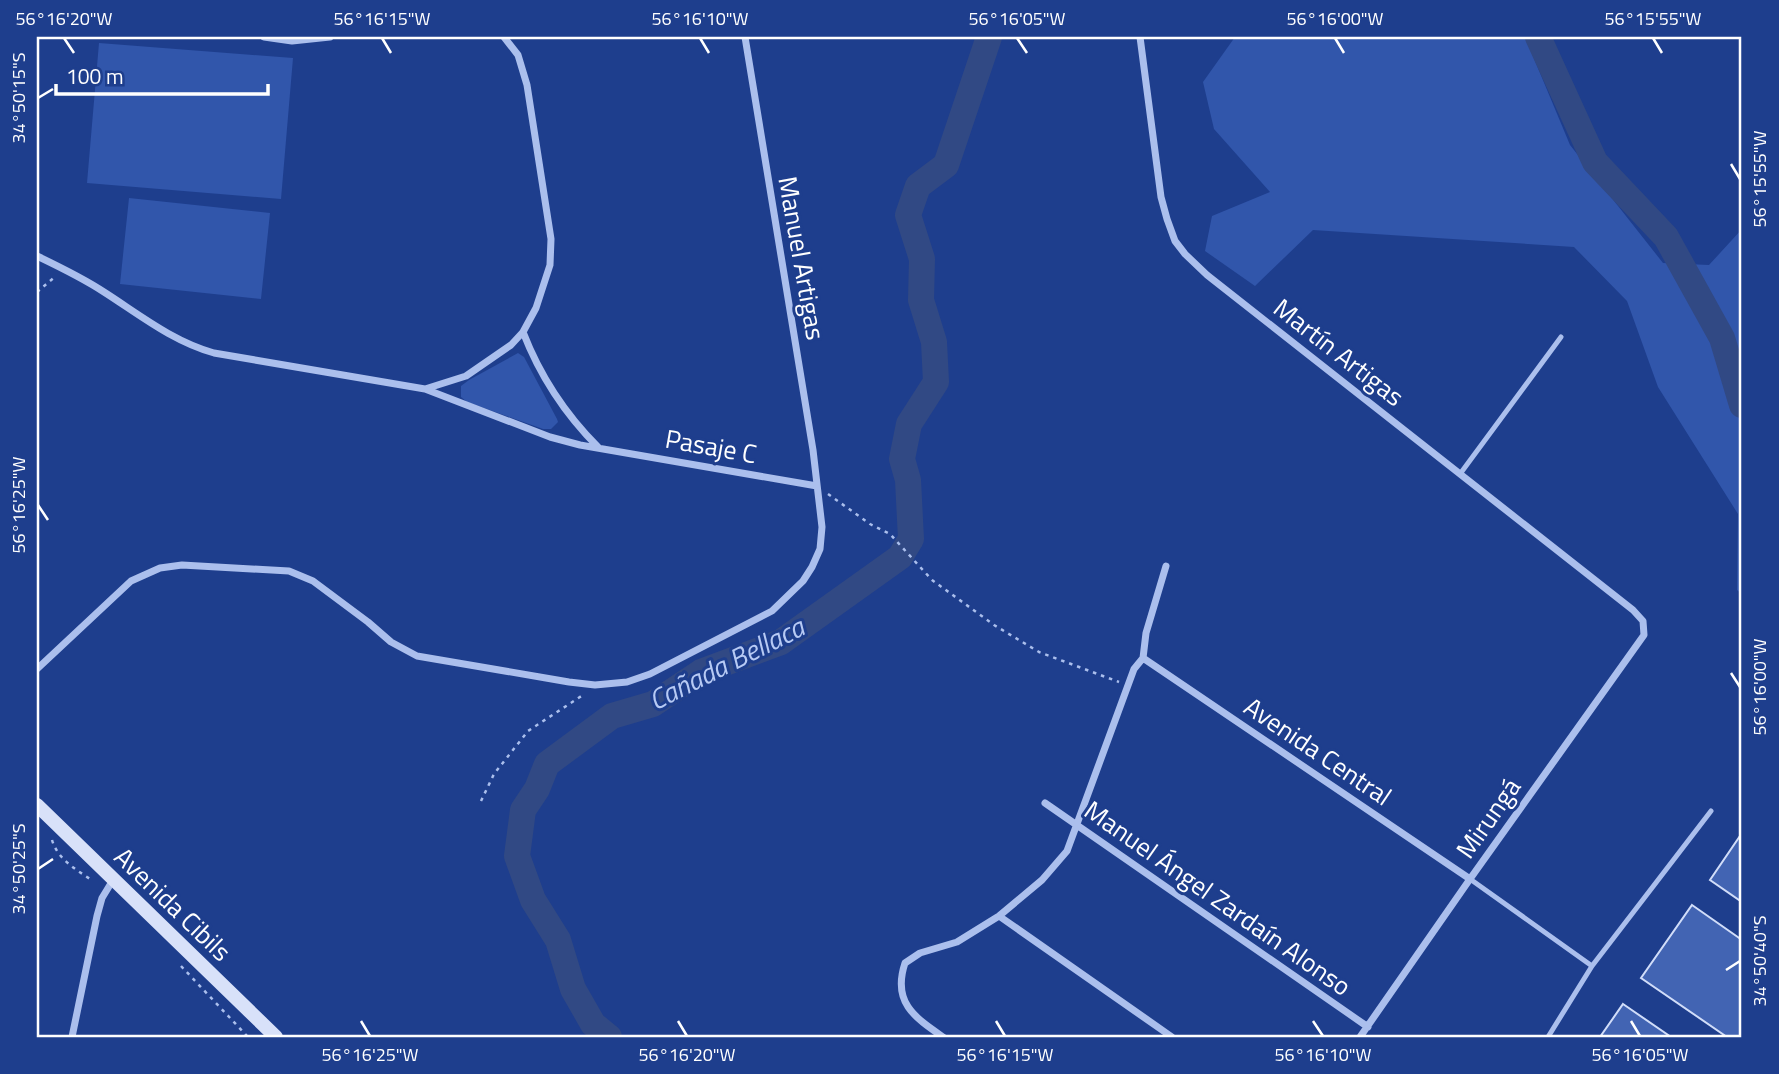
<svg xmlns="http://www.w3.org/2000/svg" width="1779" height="1074" viewBox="0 0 1779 1074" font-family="'Titillium Web',sans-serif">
	<rect width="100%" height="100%" fill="#1e3e8d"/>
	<!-- green -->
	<path fill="#3156ab" d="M1235,37H1525L1570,145L1663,263L1709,265L1742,229V594L1737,590L1738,514L1658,387L1627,301L1574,247L1313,230L1255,286L1205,251L1212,216L1270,192L1214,129L1203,82Z
		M99,43L293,58L281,199L87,183Z
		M129,198L270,213L261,299L120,284Z
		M518,353L524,357L557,419L558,422L551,429H543L467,402L461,397V386L469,380Z"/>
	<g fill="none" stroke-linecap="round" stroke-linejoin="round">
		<!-- river -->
		<path stroke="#314984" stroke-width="26" d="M1538,37L1595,162L1666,237L1722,338L1742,405
			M609,1037L593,1024L573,989L558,940L533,900L517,856L523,810L537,789L547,764L612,716L653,704L701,672L781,642L900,557L911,539L908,480L902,459L909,424L936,382L934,342L921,300L922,259L908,215L918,186L946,165L989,37"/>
	</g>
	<!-- building -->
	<path fill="#4264b3" stroke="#d1ddf9" stroke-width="2" d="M1742,833V902L1710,880Z
		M1692,905L1742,940V1037H1727L1641,978Z
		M1623,1004L1671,1037H1600Z"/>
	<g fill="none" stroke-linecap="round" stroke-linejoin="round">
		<!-- path -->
		<path stroke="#abbfed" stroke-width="2.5" stroke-dasharray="3.5 5" stroke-linecap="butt" d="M37,292L56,276
			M828,494L870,524L890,534L932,580L994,625L1039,652L1119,682
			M481,801L494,774L528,731L583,695
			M52,840C58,860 77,870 93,881
			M181,966L248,1037"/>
		<!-- lane -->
		<path stroke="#abbfed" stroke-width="5" d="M1460,474L1561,337
			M1470,879L1592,966
			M1548,1037L1592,966L1711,811"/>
		<!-- street -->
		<path stroke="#abbfed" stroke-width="7" d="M264,37L292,41L330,37
			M1140,37L1161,197L1167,219L1175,241L1185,254L1207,275L1633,610L1643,621L1644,635L1470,879L1360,1037
			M37,256C60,267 83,278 104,292C140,315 172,341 214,353L425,389L466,376L511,345L523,332L536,308L550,265L551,239L527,85L518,55L504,37
			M523,332C540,376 565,414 598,447
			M425,389L550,437L580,445L817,486
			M1143,658L1470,879
			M37,669L131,581L160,568L182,565L289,571L313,581L368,622L391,642L417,656L569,682L595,685L627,682L650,674L772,611L803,581L812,567L820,549L822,527L813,450L745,37
			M1045,803L1368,1027
			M999,916L1172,1037
			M72,1037L97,916L102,898L113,880
			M943,1037C914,1017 892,1002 905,963L920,953L957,942L999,916L1042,880L1067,851L1134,669L1143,658L1146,633L1166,566"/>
		<!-- secondary -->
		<path stroke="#d8e1f9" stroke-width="14" d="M37,805L276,1037"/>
	</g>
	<!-- ticks -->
	<path fill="none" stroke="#fff" stroke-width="2.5" d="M64,38L74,53M382,38L391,53M700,38L709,53M1017,38L1027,53M1335,38L1344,53M1653,38L1662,53M38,98L53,89M1731,164L1740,179M38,505L48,520M1731,673L1740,687M38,869L53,859M1726,970L1740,961M361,1021L370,1036M678,1021L687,1036M996,1021L1005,1036M1313,1021L1323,1036M1631,1021L1640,1036"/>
	<g text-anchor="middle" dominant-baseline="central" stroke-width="6" stroke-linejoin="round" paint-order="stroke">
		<!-- street labels -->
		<g font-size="26" fill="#fff" stroke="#1e3e8d">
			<text transform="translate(802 258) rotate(80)">Manuel Artigas</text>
			<text transform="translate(1339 352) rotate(38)">Martín Artigas</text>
			<text transform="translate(711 446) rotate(10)">Pasaje C</text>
			<text transform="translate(1318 751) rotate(34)">Avenida Central</text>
			<text transform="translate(1488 818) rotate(-55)">Mirungá</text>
			<text transform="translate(1218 898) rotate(35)">Manuel Ángel Zardaín Alonso</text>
			<text transform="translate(173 904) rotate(44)">Avenida Cibils</text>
		</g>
		<!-- water labels -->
		<g font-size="28" font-style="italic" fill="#b7caf4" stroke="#1e3e8d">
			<text transform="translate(726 663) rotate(-27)">Cañada Bellaca</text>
		</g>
	</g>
	<!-- border -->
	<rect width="1779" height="1074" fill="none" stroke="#1e3e8d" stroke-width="77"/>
	<!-- scale -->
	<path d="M56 84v10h212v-10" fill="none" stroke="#ffffff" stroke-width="3.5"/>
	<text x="66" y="84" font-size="21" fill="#ffffff" stroke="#1e3e8d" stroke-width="5" paint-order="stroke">100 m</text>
	<rect x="38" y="38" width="1702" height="998" fill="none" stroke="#fff" stroke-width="2.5"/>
	<g font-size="18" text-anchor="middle" fill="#fff">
		<text x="64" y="25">56°16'20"W</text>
		<text x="382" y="25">56°16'15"W</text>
		<text x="700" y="25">56°16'10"W</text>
		<text x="1017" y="25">56°16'05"W</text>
		<text x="1335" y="25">56°16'00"W</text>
		<text x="1653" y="25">56°15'55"W</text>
		<text transform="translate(19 98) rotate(-90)" y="6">34°50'15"S</text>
		<text transform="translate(1760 179) rotate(-90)" y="6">56°15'55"W</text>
		<text transform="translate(19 505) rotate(-90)" y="6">56°16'25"W</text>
		<text transform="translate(1760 687) rotate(-90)" y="6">56°16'00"W</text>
		<text transform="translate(19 869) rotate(-90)" y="6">34°50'25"S</text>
		<text transform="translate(1760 961) rotate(-90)" y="6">34°50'40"S</text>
		<text x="370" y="1061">56°16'25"W</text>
		<text x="687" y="1061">56°16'20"W</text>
		<text x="1005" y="1061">56°16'15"W</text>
		<text x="1323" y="1061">56°16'10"W</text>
		<text x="1640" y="1061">56°16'05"W</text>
	</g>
</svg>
